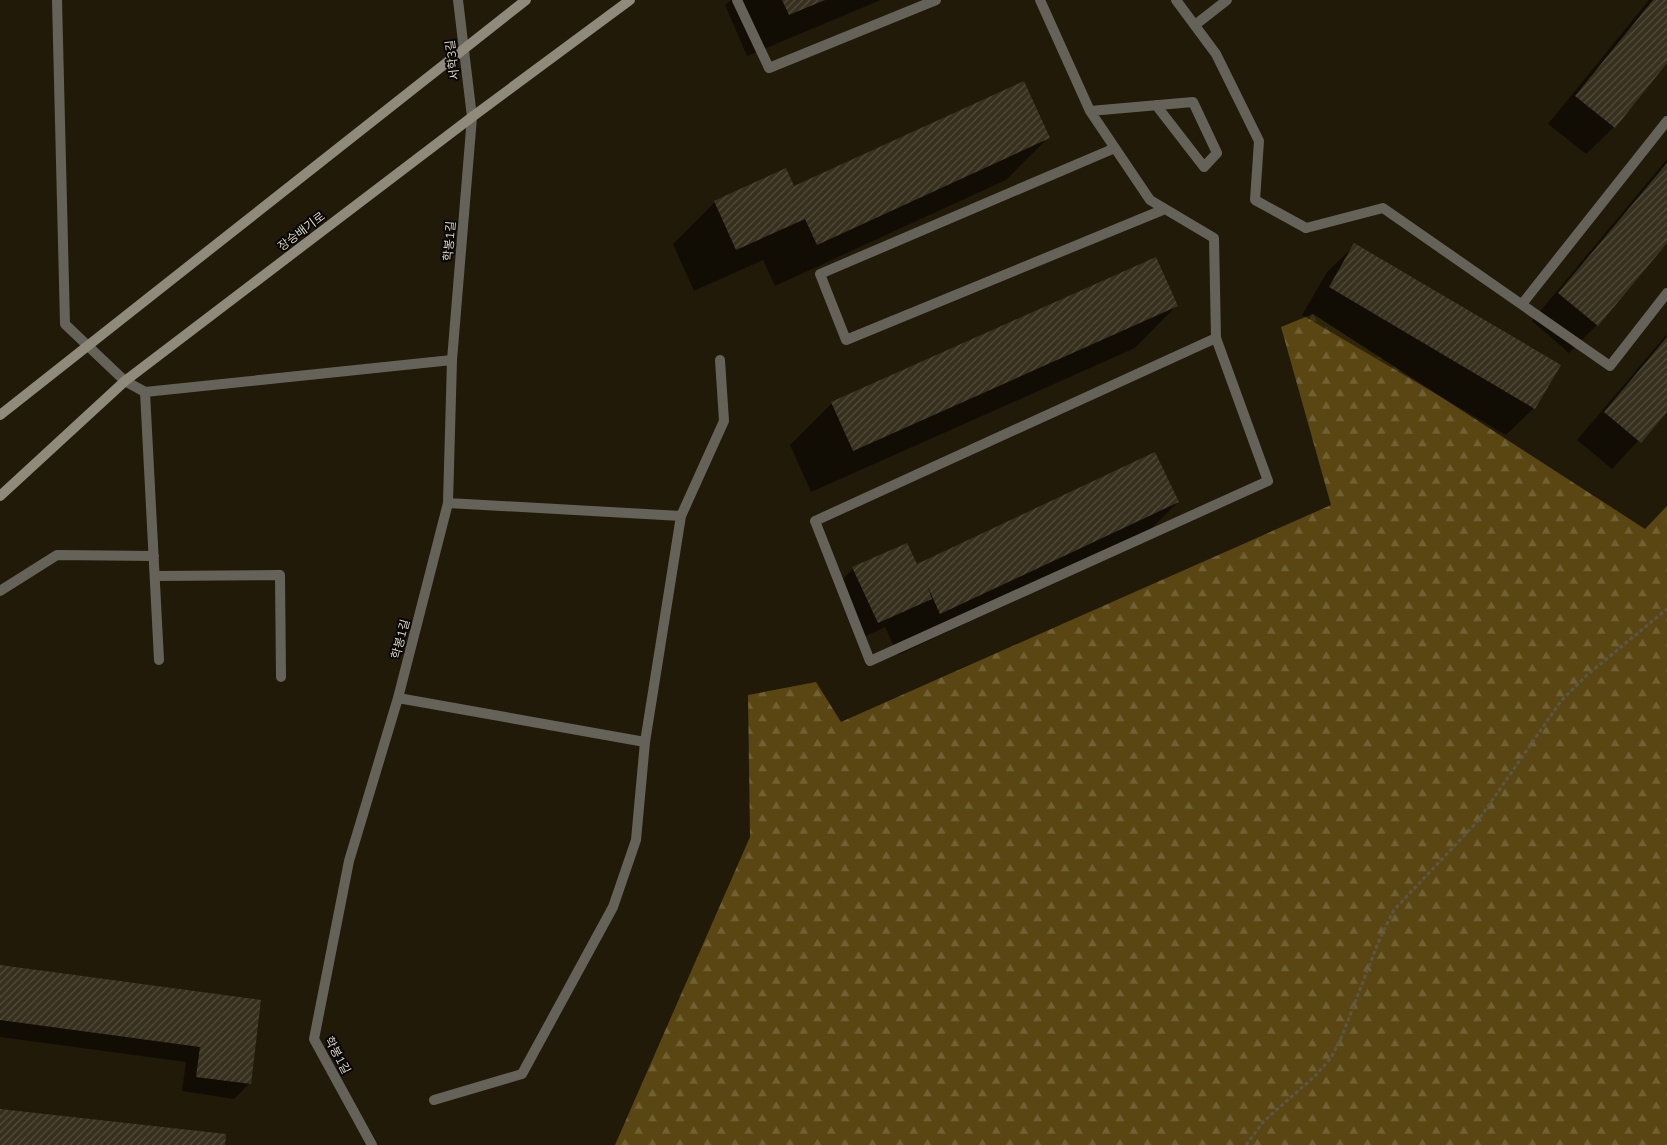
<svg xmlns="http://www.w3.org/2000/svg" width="1667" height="1145" viewBox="0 0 1667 1145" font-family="Mulish,'Noto Sans KR',sans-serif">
	<defs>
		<pattern id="forest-firs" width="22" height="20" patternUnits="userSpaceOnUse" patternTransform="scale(1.25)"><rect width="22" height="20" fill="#594612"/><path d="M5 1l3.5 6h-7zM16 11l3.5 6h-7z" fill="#706033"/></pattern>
		<pattern id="building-hatch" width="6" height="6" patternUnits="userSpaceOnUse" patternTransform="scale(1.25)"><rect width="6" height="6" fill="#38301e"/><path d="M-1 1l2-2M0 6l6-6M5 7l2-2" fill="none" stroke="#544d3d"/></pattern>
	</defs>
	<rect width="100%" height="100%" fill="#211a08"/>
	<!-- forest -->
	<path fill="url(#forest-firs)" d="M1313,314L1645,529L1667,506V1145H615L750,837L748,695L816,682L841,722L1331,505L1281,327Z"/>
	<!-- shadow -->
	<path fill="#0007" d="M731,0H881L747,56L725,5Z
		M1649,0H1667V61L1614,127L1586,154L1548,124Z
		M1048,138L1006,180L775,286L763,260L694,291L673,244L715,202Z
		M1667,159V241L1597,325L1569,353L1532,321Z
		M1355,245L1534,408L1506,435L1302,315L1327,272Z
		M1176,306L1135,348L811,492L790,445L832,403Z
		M1667,334V410L1612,469L1577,440Z
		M1178,502L1136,544L898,655L885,627L862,638L838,584L853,569L906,545L916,567Z
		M0,967L259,1002L249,1084L234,1099L182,1091L186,1062L0,1037Z"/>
	<!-- building -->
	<path fill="url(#building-hatch)" d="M782,0H825L789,15Z
		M1653,0H1667V63L1615,128L1575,96Z
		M1024,81L1050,138L817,245L805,219L736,250L714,201L786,168L794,186Z
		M1667,163V243L1598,326L1558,293Z
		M1354,243L1561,365L1535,409L1329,287Z
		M1156,257L1178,306L853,451L831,402Z
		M1667,337V412L1641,443L1604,412Z
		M1155,452L1179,502L940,614L927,585L932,599L878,623L852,567L907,543L917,564Z
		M0,965L261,1000L251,1084L196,1077L200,1047L0,1020Z
		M0,1109L226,1134L225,1145H0Z"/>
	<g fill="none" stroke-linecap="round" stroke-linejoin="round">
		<!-- path -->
		<path stroke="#5d5647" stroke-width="3" stroke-dasharray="4 2.5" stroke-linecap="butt" d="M1246,1145L1264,1121L1315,1076L1331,1058L1342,1036L1380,938L1394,910L1477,822L1561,701L1587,675L1667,609"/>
		<!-- lane -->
		<path stroke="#656259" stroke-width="10" d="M737,0L769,68L936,0
			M1040,0L1090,111L1150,200L1214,238L1216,338L1268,481L870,661L815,521L1216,338
			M1195,25L1227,0
			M1090,111L1193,102L1217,153L1204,167L1156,105
			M1115,148L820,274L846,340L1165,209
			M1306,228L1383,208L1610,366L1667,293
			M1522,304L1667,121
			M145,392L159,660
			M155,576L280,575L281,677
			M0,591L57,555L154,556"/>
		<!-- street -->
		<path stroke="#656259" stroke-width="10" d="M57,0L65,324L125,381L145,392L452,360
			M1176,0L1216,54L1259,141L1255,200L1306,228
			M448,503L681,516L724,421L720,360
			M398,698L645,742
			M434,1100L522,1074L613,907L636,840L645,742L681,516
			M372,1145L314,1039L349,861L398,698L448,503L452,360L472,117L458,0"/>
		<!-- secondary -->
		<path stroke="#908a7c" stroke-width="10" d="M0,415L526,0
			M0,496L125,381L472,117L630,0"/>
	</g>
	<g text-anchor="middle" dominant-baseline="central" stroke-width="4" stroke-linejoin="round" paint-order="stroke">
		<!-- street labels -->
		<g font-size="12" fill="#d9d4c9" stroke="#080602">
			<text transform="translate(452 60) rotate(-97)">서학3길</text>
			<text transform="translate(301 231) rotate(-37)">장승배기로</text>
			<text transform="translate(449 241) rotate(-85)">학봉1길</text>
			<text transform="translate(400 639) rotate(-75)">학봉1길</text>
			<text transform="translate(338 1055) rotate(62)">학봉1길</text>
		</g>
	</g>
</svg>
